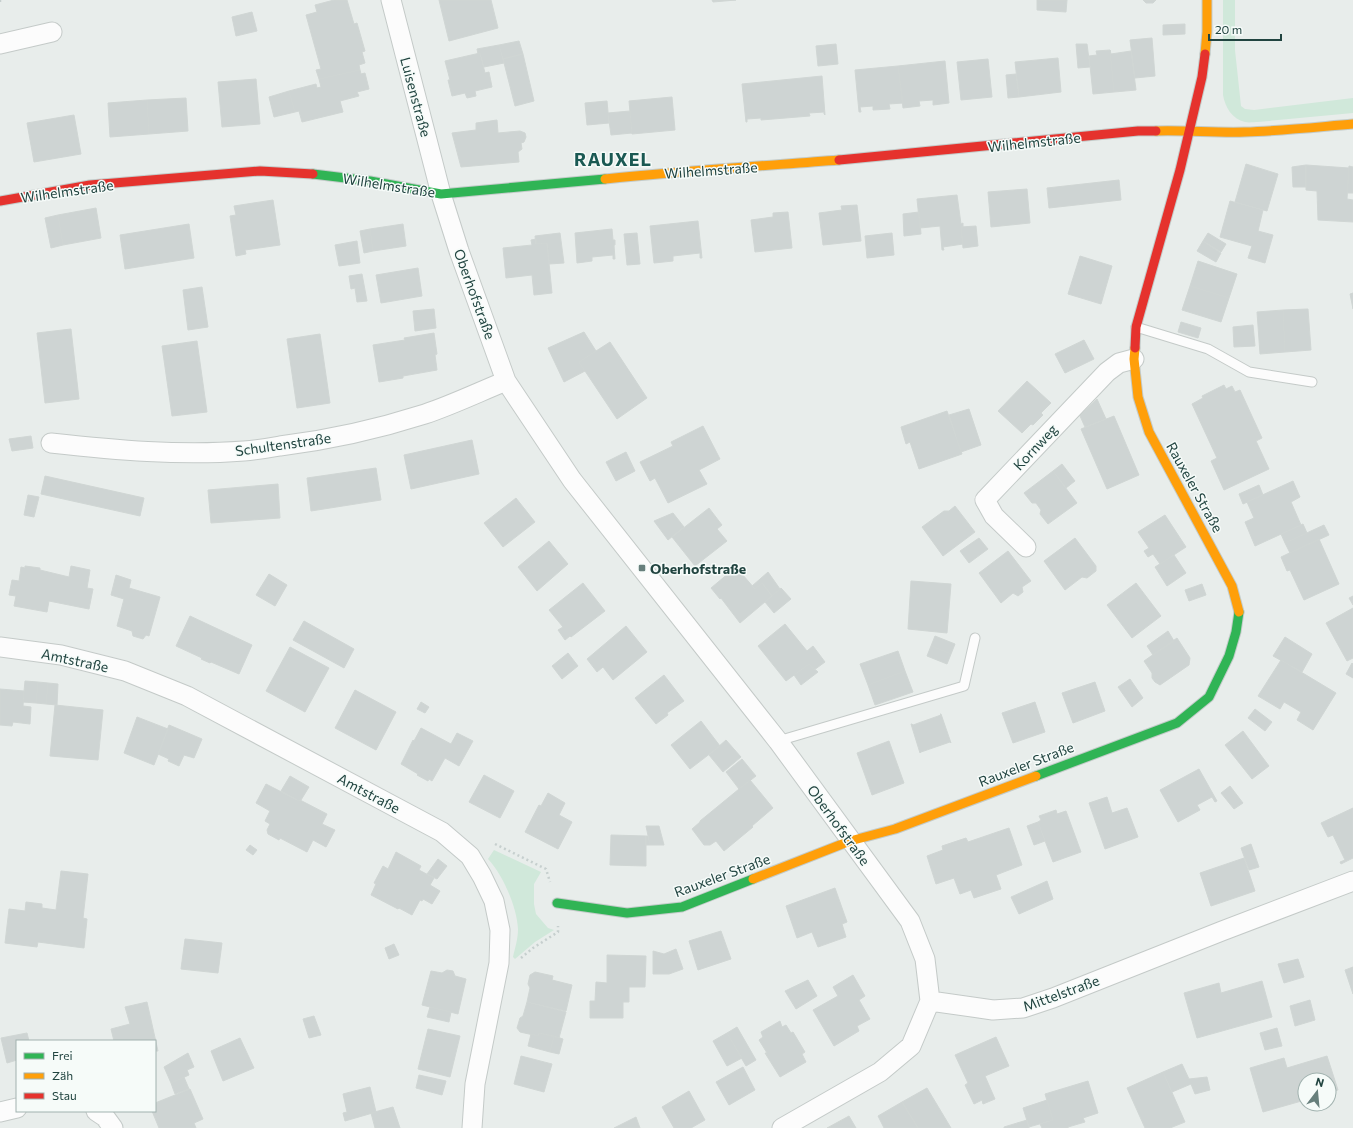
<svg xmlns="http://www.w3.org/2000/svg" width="1353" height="1128" viewBox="0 0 1353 1128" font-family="Commissioner,sans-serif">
	<rect width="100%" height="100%" fill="#e8edeb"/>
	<!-- green -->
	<path fill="#d0e8da" d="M1223,0H1235V50L1241,106L1245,109L1254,110L1353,98V113L1258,122C1254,122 1249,123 1245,122C1232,119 1225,107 1223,95Z
		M494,850L541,872L534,884V904L536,914L548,928L554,930L535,942L515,959L513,957C515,948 518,939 518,929C517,907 503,875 488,859Z"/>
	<!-- building -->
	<path fill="#ced4d3" stroke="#d0d6d4" d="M334,0H347L354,24L357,23L365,51L362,52L365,63L359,65L360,70L319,79L316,70L321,69L306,15L317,12L315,5Z
		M439,0H491L498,28L449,41Z
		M712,0H736L713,2Z
		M1037,0H1067L1066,12L1037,10Z
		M1143,0H1156L1153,3H1146Z
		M252,12L257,31L236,36L232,17Z
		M1185,24V34L1163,35V25Z
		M1152,38L1155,76L1135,78L1130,40Z
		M519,41L523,54L503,59L499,45Z
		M836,44L838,64L818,66L816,46Z
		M1076,44H1087L1090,67L1078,68Z
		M499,45L504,63L484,67L480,53L478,54L477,49Z
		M1110,50L1111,54L1131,51L1136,90L1114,92Z
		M1110,50L1114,92L1093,94L1089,56L1097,55L1096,51Z
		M480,53L485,73L489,72L492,87L475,91L476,96L467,98L465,93L452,96L448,80H450L445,61Z
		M523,54L534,101L515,106L503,59Z
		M1058,58L1061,92L1019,97L1015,62Z
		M988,59L992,97L961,100L957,62Z
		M945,61L949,103L933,105V100L919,101L920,106L903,108L898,66Z
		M898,66L903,103L889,104L890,109L873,110V106L860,107L861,112H859L855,70Z
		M360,70L361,74L365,73L369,89L357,92L359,96L340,101L343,112L302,122L299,111L295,112L289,91L316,84L317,88L321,87L319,79Z
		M1016,74L1019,97L1008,98L1006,75Z
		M822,76L825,115L824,114V112L809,113L810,116L761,120V118L747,119V122H746L742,84Z
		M256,79L260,124L222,127L218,82Z
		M289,91L295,112L274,117L269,97Z
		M672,97L675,130L632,134L629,101Z
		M186,98L188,131L149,134L147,100Z
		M147,100L149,134L110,137L108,103Z
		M607,101L609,123L587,125L585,103Z
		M630,111L632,133L611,135L608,113Z
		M74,115L81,154L34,162L27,123Z
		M497,120L498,133L520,131L525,133L526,137L524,142L521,143L522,149L518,152L519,162L461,167L452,133L476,130V123Z
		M1246,164L1278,174L1267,211L1235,202Z
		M1306,165V187H1293L1292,167Z
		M1306,165L1349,168L1347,199L1353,200V222L1318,220L1317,191L1306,190Z
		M1349,166L1353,167V193H1347Z
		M1119,180L1121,200L1049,208L1047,188Z
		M1027,189L1030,223L991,227L988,192Z
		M957,195L961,224L963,223V227H961L963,244L943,247L944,250H942L940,226L920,228L917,199Z
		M273,200L280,245L245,250L246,254L236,256L230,216L236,215L234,206Z
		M1230,201L1263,210L1258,231L1273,235L1265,263L1248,258L1252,246L1220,237Z
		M857,205L861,241L823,245L819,213L842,210L841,206Z
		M96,208L101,238L63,245L58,215Z
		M788,212L792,248L755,252L751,220L773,217V213Z
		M919,212L921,234L904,236L903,214Z
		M58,215L63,245L51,248L45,218Z
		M698,221L702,258H700V253L673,256V261L654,263L650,226Z
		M189,224L194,258L125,269L120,235Z
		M403,224L406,246L373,251L370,229Z
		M976,226L978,246L963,248L961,227Z
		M370,229L373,251L364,253L360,231Z
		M612,229L613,240H615V245H614L615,259H613V255L592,257V261L577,263L575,233Z
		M560,233L564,263L549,264L547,243L536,244L535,236Z
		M637,233L640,264L627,265L624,234Z
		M892,233L894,255L867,258L865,236Z
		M1208,233L1226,244L1221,252L1203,241Z
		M536,239V244L547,243L552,293L534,295L532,275L506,278L503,248L532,245L531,240Z
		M357,241L360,263L339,266L335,245Z
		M1203,241L1221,253L1216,262L1197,251Z
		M1080,256L1112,266L1101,304L1068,294Z
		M1198,261L1237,274L1229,298L1190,286Z
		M418,268L422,296L381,303L376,275Z
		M362,274L367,301L357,302L355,288L351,289L349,276Z
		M1190,286L1229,298L1221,322L1182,310Z
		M202,287L208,327L188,330L183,290Z
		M1353,293V309L1350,294Z
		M434,309L436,328L415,331L413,311Z
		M1308,309L1311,350L1285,352L1283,310Z
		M1283,310L1285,352L1260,354L1257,312Z
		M1181,322L1201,328L1198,338L1178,332Z
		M1253,325L1255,346L1234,347L1233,327Z
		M71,329L79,399L45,403L37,333Z
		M584,332L596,351L579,362L585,371L564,382L548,348Z
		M434,333L437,354L435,355L437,370L403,376V378L379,382L373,345L405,340L404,338Z
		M320,334L330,403L297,408L287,339Z
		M1084,340L1094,359L1065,373L1055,354Z
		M197,341L207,412L172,416L162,346Z
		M610,342L647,398L617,419L579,362Z
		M1027,381L1051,403L1041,413L1043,415L1033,425L1031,424L1022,433L998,411Z
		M1224,385L1226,389L1232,386L1235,392L1240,390L1262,438L1256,441L1269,469L1224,490L1211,461L1217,458L1192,404L1203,398L1202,396Z
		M1097,399L1106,419L1085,427L1080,416Z
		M969,409L981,445L961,452L949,415Z
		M947,411L962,454L919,469L910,442L906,444L901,427Z
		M1114,416L1139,475L1107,489L1081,429Z
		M703,426L720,459L699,470L707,484L668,503L655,478L650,481L640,462L673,446L671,442Z
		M31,436L33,448L12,451L9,439Z
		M472,440L479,474L411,489L404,455Z
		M626,452L635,471L616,481L606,462Z
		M1062,464L1075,481L1066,488L1053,471Z
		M376,468L381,500L311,511L307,478Z
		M1053,471L1077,503L1048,524L1040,514L1041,510L1036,503H1032L1024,493Z
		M45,476L144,498L140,516L41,494Z
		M1293,481L1300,497L1291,502L1301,525L1255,546L1245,522L1254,518L1247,502Z
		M278,484L280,518L211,523L208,490Z
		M1259,485L1263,495L1243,504L1239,494Z
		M28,495L39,497L34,517L24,515Z
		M516,498L535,522L503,547L484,523Z
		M955,506L975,532L943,556L922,527L944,511H949Z
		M709,508L722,525L717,529L727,541L695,566L672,537Z
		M673,513L684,527L668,540L654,521Z
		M1165,515L1186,547L1160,564L1153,554L1148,557L1144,551L1149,548L1138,532Z
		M1303,524L1307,533L1285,543L1281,534Z
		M1324,525L1329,535L1290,553L1285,543Z
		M979,538L988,549L969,563L960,551Z
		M1075,538L1096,566V571L1087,578L1082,577L1065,590L1044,561Z
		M1319,539L1339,584L1304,600L1290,570L1287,571L1281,557Z
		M549,541L568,564L537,591L518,567Z
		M1008,551L1031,581L1022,587L1023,592L1018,596L1013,593L1001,603L979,573Z
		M1174,555L1186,573L1167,586L1155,567Z
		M25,566L40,568V570L69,577L71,566L90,570L87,588L93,589L89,609L49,601L47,612L14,606L16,596L9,595L12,580L19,581L21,567L25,568Z
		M736,567L755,589L762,583L772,596L740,623L721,598L720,599L711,588Z
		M768,572L780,589L772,596L762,583L755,589L752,586Z
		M269,574L287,585L275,606L256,595Z
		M116,575L131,580L129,588L160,597L149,636L146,635L143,639L133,636L132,631L117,626L124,599L111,595Z
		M911,581L951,584L947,633L908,629Z
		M583,583L605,611L571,637L570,636L565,640L558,630L563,627L549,610Z
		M1136,583L1161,616L1132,638L1107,605Z
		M1202,584L1206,595L1189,601L1185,590Z
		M781,588L791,599L774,613L765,602Z
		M1353,596V605L1349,598Z
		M1353,608V658L1347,661L1326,623Z
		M190,616L252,645L239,674L211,662L210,663L201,659L202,658L176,646Z
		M304,621L354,649L344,668L293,640Z
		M785,624L807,651L813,646L825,662L814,670L809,664L786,681L758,646Z
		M626,626L647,652L613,680L603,667L597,672L587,659Z
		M1168,631L1174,641L1153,655L1147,646Z
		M935,636L955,644L951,654L931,646Z
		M1285,637L1312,654L1302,672L1273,656Z
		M1177,638L1190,658L1189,665L1160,685L1155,682L1152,678V673L1144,661Z
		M931,646L951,654L947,664L927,656Z
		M290,647L329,668L305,712L266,691Z
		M898,651L905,671L868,685L860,664Z
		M568,653L578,666L562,679L552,666Z
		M1281,660L1336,693L1313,730L1297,720L1301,712L1284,702L1280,709L1258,696Z
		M1352,663L1353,664V678L1346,674Z
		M809,664L818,672L801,685L794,675Z
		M905,671L913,692L875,705L868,685Z
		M664,675L684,701L667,713L668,715L656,724L635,698Z
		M1130,679L1143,698L1132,707L1118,687Z
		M25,681L38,682L36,703L23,702Z
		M38,682L48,683L46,704L36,703Z
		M1095,682L1105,711L1073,723L1062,693Z
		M48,683L58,684L57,705L46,704Z
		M0,689L24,691L23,706L31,707L30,724L13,722L12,726L0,725Z
		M355,690L396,712L376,750L335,728Z
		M421,702L429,707L425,713L417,709Z
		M1035,702L1045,732L1013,743L1002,713Z
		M55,705L103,710L98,760L50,756Z
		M1255,709L1272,722L1265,731L1248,718Z
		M940,714H941L951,743L950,742L921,752L920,753L911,724H912L913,725L941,715Z
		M137,717L168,729L154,765L124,753Z
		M701,721L720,746L690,769L671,745Z
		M169,725L202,739L194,758L184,755L179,766L168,761L169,759L158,754Z
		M421,728L451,744L457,733L473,741L459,766L445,758L432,781L429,779L428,781L417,775L418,774L401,764L413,740L414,741Z
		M1243,731L1269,766L1252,779L1225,745Z
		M726,740L741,757L723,772L709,755Z
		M889,741L904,783L872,795L857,753Z
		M742,759L756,776L739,789L726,772Z
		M1199,769L1217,801L1215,802L1212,797L1197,805L1200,810L1178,822L1160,790Z
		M484,775L514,791L500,818L469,802Z
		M290,776L309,787L301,800H300L299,801L281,791Z
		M750,780L773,808L752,826L753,827L724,851L716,841L710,845H704L692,829L700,822V821Z
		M266,784L299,801L300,800L327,814L322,824L335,830L326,847L313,840L307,852L280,838L279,840L268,834L267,830L270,824L265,821L270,811L256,803Z
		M1230,786L1243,803L1234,809L1221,793Z
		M548,793L565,803L559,815L572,822L558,849L525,832L539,805L541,806Z
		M1107,797L1112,813L1127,808L1138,837L1105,849L1089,803Z
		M1353,808V858L1341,864L1340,862L1345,860L1333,835L1328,837L1321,823Z
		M1056,810L1057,814L1066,811L1081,852L1053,862L1038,822L1041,820L1039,816Z
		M1038,822L1045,841L1034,845L1027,826Z
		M646,826H659L664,845H650Z
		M1009,828L1022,865L996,875L1001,889L974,898L971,890L960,894L954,878L936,884L927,856L943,850L942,846L966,838L968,842Z
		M611,835L646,836V866L610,865Z
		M646,836H648L650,845H646Z
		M1251,844L1259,867L1249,870L1241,848Z
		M250,845L257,850L253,855L246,850Z
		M396,852L421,866L419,870L434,878L430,885L440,891L432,904L423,899L422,901L420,900L412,915L399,908L398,909L371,895L376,884L374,883L383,866L388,869Z
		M1244,858L1255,891L1211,906L1200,873Z
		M438,859L447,866L437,879L427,874Z
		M61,871L88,874L83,918L87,919L84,948L38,942L37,947L5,943L9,909L25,911L26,902L42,904V908L56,910Z
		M1047,881L1053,899L1019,914L1011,897Z
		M835,888L847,922L842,924L846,937L818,947L812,932L797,938L786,906Z
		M721,931L731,959L698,970L689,941Z
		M185,939L222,943L218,973L181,969Z
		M394,944L399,955L389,959L385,948Z
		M676,949L683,969L669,974H653V951L664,954Z
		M607,955L646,956L645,987H629V1002H623V1018H590V1001H595L596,982L607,983Z
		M1298,959L1304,977L1284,983L1278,964Z
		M1353,967V994L1345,970Z
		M447,970L453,971L455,976L466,979L458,1014L422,1005L431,971L442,973Z
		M535,972L553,976L552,980L572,985L566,1011L527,1002L530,988L528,984L530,975Z
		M853,975L865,996L859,1000L870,1019L857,1026L859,1031L834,1046L813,1010L838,996L833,987Z
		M808,980L817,996L796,1009L785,991Z
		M1262,981L1272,1017L1197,1038L1184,993L1219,983L1221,993Z
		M1310,1000L1315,1020L1295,1026L1290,1006Z
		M147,1002L158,1051H155V1041H114L111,1029L130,1024L125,1007Z
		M527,1002L566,1012L559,1038L539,1033L538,1036L520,1032L517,1028L520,1018L523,1016Z
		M430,1007L451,1012L449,1022L427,1017Z
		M314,1016L321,1035L309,1038L303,1019Z
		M780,1021L782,1027L786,1025L791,1033L793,1032L805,1052L802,1054L806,1062L780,1077L765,1053H767L759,1040L763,1037L761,1032Z
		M737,1027L756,1060L746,1066L727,1033Z
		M1277,1028L1282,1046L1265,1050L1260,1033Z
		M428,1029L460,1036L450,1077L418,1069Z
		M27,1033L29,1041H17V1060L7,1063L1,1038Z
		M539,1033L554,1036L550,1052L528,1046L531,1034L538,1036Z
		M727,1033L742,1058L727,1066L713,1041Z
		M554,1036L563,1039L559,1054L550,1052Z
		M996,1037L1009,1066L985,1076L995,1099L983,1104L982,1100L974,1104L965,1085L968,1083L955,1055Z
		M240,1038L254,1068L223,1081L211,1051Z
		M188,1053L194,1067L187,1070L189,1075L171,1083L164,1067Z
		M521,1056L552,1064L544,1092L514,1084Z
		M1327,1056L1338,1090L1329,1092V1080H1305V1100L1263,1112L1250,1068L1284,1058L1287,1068Z
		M1182,1064L1189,1079L1207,1077L1210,1090L1195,1094L1191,1084L1172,1092L1163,1072Z
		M743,1067L755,1090L729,1105L716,1082Z
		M1163,1072L1185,1122L1170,1128H1145L1127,1088Z
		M419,1075L446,1081L442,1095L416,1088Z
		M184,1077L189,1089L175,1094L171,1083Z
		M1088,1081L1098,1113L1083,1118L1085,1122L1068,1127V1128H1042L1040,1124L1053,1120L1045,1094Z
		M370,1087L376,1112L345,1121L343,1113L347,1112L343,1094Z
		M927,1088L951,1128H918L902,1102Z
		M190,1089L203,1119L194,1123L196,1128H159L152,1111H155V1103Z
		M689,1091L705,1120L691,1128H674L662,1107Z
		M1047,1100L1053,1120L1029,1127L1023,1108Z
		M902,1102L918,1128H884L878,1116Z
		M393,1107L400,1128H375L371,1113Z
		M849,1116L856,1128H827Z
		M636,1117L640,1128H614Z
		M1027,1120L1029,1128H1004V1127Z"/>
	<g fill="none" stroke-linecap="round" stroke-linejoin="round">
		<!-- lane casing -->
		<g stroke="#c4cac8" stroke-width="11">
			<path id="lane" d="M1136,327L1208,349L1249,372L1312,382
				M778,741L964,686L975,638"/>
		</g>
		<!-- street casing -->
		<g stroke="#c4cac8" stroke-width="21">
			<path id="street" d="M391,0L441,194L459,251L506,381L572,480L778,741L910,921L925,959L930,1001L911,1046L880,1072L782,1128
				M0,44L52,32
				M51,443C115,450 180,456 244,451C256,450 269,448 280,446C329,440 378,429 425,414C452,405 479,392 506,381
				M1026,547L994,516L985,500L1107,372L1119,363L1134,359
				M0,647L61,655L125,671L187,696L442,832L470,856L482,876L494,901L500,930L499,963L475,1084L472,1128
				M930,1001L993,1010L1023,1008L1053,998L1222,931L1353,881
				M96,1111L105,1117L113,1128
				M0,1112L17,1108"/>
		</g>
		<!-- fast casing -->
		<g stroke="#c3cbc9" stroke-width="11">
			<path id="fast" d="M313,174L370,181L441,194L605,179
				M1036,776L1177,723L1209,697L1229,656L1236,632L1239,612
				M557,903L627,913L682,907L753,879"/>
		</g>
		<!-- slow casing -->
		<g stroke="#c3cbc9" stroke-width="11">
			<path id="slow" d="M1205,54L1207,32V0
				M1156,131C1186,130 1215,133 1245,132C1281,131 1317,127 1353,124
				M605,179C683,171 761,166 839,160
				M1135,348L1134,359L1138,397L1149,432L1232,586L1239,612
				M753,879L850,841L895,829L1036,776"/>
		</g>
		<!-- jam casing -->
		<g stroke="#c3cbc9" stroke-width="11">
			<path id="jam" d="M839,160L1138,131H1156
				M0,201L90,185L260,171L313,174
				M1135,348L1136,327L1180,170L1202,77L1205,54"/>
		</g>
		<!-- path -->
		<path stroke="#c6cfce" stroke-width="2.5" stroke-dasharray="2 3" stroke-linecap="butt" d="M0,2V0
			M495,844L546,869L550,882
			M521,958L533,948L558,932V926"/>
		<!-- lane -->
		<use href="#lane" stroke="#fcfcfc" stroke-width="9"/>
		<!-- street -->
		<use href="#street" stroke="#fcfcfc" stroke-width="19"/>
		<!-- fast -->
		<use href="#fast" stroke="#30b455" stroke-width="9"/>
		<!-- slow -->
		<use href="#slow" stroke="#ff9f0a" stroke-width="9"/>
		<!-- jam -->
		<use href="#jam" stroke="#e5322d" stroke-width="9"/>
	</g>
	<!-- markers -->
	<rect fill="#677f7c" stroke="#f6fbf9" stroke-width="1.5" x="638" y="564" width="8" height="8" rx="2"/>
	<g text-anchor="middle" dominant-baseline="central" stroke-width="3" stroke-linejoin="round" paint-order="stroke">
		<!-- street labels -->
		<g font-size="14" fill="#214440" stroke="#f6fbf9">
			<text transform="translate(416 97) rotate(75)">Luisenstraße</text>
			<text transform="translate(1034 142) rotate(-6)">Wilhelmstraße</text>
			<text transform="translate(711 170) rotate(-4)">Wilhelmstraße</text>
			<text transform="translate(389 185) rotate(9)">Wilhelmstraße</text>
			<text transform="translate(67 191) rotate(-8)">Wilhelmstraße</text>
			<text transform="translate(475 294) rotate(70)">Oberhofstraße</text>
			<text transform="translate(283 444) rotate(-8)">Schultenstraße</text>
			<text transform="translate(1035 447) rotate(-47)">Kornweg</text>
			<text transform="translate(1195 487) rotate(61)">Rauxeler Straße</text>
			<text transform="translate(75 660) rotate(12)">Amtstraße</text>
			<text transform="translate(1026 764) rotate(-21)">Rauxeler Straße</text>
			<text transform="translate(369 793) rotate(28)">Amtstraße</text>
			<text transform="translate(839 825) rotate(54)">Oberhofstraße</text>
			<text transform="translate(722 875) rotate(-20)">Rauxeler Straße</text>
			<text transform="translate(1061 993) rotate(-20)">Mittelstraße</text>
		</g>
		<!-- poi labels -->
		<g font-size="14" font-weight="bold" fill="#214440" stroke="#f6fbf9" text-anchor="start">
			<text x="650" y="568">Oberhofstraße</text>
		</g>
		<!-- district labels -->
		<g font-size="18" font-weight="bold" letter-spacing="1" fill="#1a5953" stroke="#f6fbf9">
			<text x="613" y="159">RAUXEL</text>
		</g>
	</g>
	<!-- legend -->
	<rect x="16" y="1040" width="140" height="72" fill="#f6fbf9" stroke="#a1b2af"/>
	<rect x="24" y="1053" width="20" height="6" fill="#30b455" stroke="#a1b2af"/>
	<text x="52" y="1060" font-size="12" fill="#214440">Frei</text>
	<rect x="24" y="1073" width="20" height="6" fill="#ff9f0a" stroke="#a1b2af"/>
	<text x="52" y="1080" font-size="12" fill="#214440">Zäh</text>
	<rect x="24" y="1093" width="20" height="6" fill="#e5322d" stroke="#a1b2af"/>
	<text x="52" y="1100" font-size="12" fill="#214440">Stau</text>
	<!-- north arrow -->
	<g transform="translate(1317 1092) rotate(16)"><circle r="19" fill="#f6fbf9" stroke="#a1b2af"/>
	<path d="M0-3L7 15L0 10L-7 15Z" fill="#677f7c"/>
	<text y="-6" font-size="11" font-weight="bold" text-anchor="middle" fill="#214440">N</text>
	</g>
	<!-- scale -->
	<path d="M1209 34v6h72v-6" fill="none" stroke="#214440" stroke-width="2"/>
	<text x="1215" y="34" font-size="12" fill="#214440" stroke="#f6fbf9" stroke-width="3" paint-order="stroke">20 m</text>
</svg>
